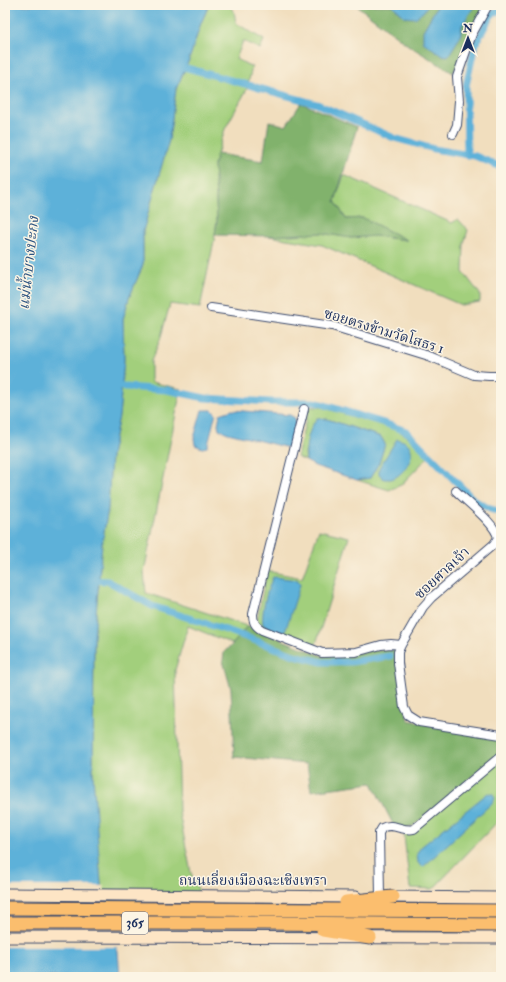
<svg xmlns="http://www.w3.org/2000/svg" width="506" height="982" viewBox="0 0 506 982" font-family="'IM FELL Double Pica','Noto Serif Thai',serif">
	<rect width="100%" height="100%" fill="#fcf5e5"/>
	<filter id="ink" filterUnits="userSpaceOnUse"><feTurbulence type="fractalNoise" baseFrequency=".025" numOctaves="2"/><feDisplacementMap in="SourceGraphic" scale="8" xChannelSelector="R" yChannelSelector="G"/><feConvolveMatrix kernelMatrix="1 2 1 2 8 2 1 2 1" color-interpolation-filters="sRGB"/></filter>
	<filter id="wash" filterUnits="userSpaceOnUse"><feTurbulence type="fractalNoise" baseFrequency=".012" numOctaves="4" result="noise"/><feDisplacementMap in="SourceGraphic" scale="16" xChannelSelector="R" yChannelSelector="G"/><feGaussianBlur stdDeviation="0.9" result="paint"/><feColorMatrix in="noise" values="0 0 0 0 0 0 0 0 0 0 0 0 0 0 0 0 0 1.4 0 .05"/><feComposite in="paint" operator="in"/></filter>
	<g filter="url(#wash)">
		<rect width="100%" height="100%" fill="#f1debe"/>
		<!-- green -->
		<path fill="#a2cf7c" stroke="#5e7f6d" d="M209,5H228L234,11L236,23L264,40L260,49L243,41L236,59L252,67L247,89L225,129L214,164L217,220L214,241L200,308L170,304L160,340L151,361V382L181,389L144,572L146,593L247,626L233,644L188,626L175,670L179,812L191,873L203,901L103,902L96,832L93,775L94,637L102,543L108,509L111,455L119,416L124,360L123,319L129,298L143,265V231L169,140L176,89L189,60L201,23Z
			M344,175L452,223L458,219L468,230L464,243L463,272L480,294V302L461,305L322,245L269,236L321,233L351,238L375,236L406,240L363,218L346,219L335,201Z
			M309,407H321L398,430L416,444L428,457L401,485L389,490L357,480L370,478L379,463L385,444L381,437L327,419L317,418L305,453L306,461L297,457Z
			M319,530L349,537L315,647L258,625L257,620L267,571L302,578Z
			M501,760V818L433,889L410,888L404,836Z"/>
		<!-- forest -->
		<path fill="#81b26c" stroke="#4e7065" d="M356,5H392L405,17L422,12L428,5H438L423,31L460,37L462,25L475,5H487L453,73L408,45Z
			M301,103L357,127L335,201L346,219L363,218L407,240L375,236L351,238L321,233L269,236L215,235L217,220L214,164L217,154L263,161L269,121L286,126Z
			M247,626L323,656L385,649L395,650L408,720L501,739V752L413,826L396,830L372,783L311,791L307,764L234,757L231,689L223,661L224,652L233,644Z"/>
		<!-- water -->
		<path fill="#5db1d9" stroke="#3c709c" d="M5,5H209L201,23L189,60L176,89L169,140L143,231V265L129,298L123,319L124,360L119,416L111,455L108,509L102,543L94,637L93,775L103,911L118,952L120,977H5Z
			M392,5H428L423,12L415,18L405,17Z
			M438,5H475L462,25L460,37L448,56L442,55L423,42V31Z
			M202,410H212L216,414C212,425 211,436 207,447L202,448L195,445L194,438Z
			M232,410L290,415L295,418V425L289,448L228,433L219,429L218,424L220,414Z
			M317,418L327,419L381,437L385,444L379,463L370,478L357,480L315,466L306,461C305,445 308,431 317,418Z
			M397,439C400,440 405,441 408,444C418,455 403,476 391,479C388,479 386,479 384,479L379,474V468Z
			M273,577L298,580L300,585L285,632H278L263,625C261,612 267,590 273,577Z
			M488,793L493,794L495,798L492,803L423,867L418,863L417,853L421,847Z"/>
		<!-- pier -->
		<path fill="#f1debe" d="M5,886H104L105,911L118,947H5Z"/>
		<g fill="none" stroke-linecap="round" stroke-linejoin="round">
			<!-- canal -->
			<path stroke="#5db1d9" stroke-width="7" d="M176,65L317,104L394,138L434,149L475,156L501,167
				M467,155L466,86L475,45L491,15L501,9
				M112,386L167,390L205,398L270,402H315L384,423L406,431L474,500L490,509L501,512
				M90,580L108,581L152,606L232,632L294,655L322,662H351L390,656"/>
		</g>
	</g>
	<g filter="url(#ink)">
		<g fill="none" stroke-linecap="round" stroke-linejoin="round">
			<!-- minor casing -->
			<g stroke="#3b496c" stroke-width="10">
				<path id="minor" d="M453,134L457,125L459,101L457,77L472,34L488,5
					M211,308L332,326L429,356L474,375L489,376H501
					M304,409L253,614C253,622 255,626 262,630L322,653L356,652L381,645L391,644L401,645
					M456,491C467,502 496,524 498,538L494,544L431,598L423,607L401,645L398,652V663L404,707L408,715L419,722L501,735
					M380,897L379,833L382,828C393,822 403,832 414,829L501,756"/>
			</g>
			<!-- secondary casing -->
			<g stroke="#3b496c" stroke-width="13">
				<path id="secondary" d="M5,894L356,897
					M386,897L501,898
					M5,937L501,938"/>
			</g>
			<!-- trunk casing -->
			<g stroke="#3b496c" stroke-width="15">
				<path id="trunk" d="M346,902L393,897
					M5,908L501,911
					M5,923H264L501,925
					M323,930L370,938"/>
			</g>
			<!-- minor -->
			<use href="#minor" stroke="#fff" stroke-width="8"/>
			<!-- secondary -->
			<use href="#secondary" stroke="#fde5c5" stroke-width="11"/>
			<!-- trunk -->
			<use href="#trunk" stroke="#fbbe6e" stroke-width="13"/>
		</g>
	</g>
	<g text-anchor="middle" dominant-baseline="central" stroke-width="3" stroke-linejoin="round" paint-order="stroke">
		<!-- shield labels -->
		<rect fill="#fcf5e5" stroke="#5e6a86" stroke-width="1" x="122" y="912" width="26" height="22" rx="3"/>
		<g font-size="13" font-weight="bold" fill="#1b2f5e">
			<text x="135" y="923">365</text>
		</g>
		<!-- street labels -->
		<g font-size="14" fill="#1b2f5e" stroke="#fcf5e5">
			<text transform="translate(384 331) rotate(17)">ซอยตรงข้ามวัดโสธร 1</text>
			<text transform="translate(442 573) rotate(-43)">ซอยศาลเจ้า</text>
			<text x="253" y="880">ถนนเลี่ยงเมืองฉะเชิงเทรา</text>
		</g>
		<!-- water labels -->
		<g font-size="15" font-style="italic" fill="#2f5683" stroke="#fcf5e5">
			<text transform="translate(29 263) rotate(-84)">แม่น้ำบางปะกง</text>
		</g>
	</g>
	<!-- margin -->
	<rect width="506" height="982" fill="none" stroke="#fcf5e5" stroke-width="20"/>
	<!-- north arrow -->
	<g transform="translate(468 38)" stroke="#fcf5e5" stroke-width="3" paint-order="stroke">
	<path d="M0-3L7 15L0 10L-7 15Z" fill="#1b2f5e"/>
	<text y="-6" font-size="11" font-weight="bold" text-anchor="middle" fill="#1b2f5e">N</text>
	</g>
</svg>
